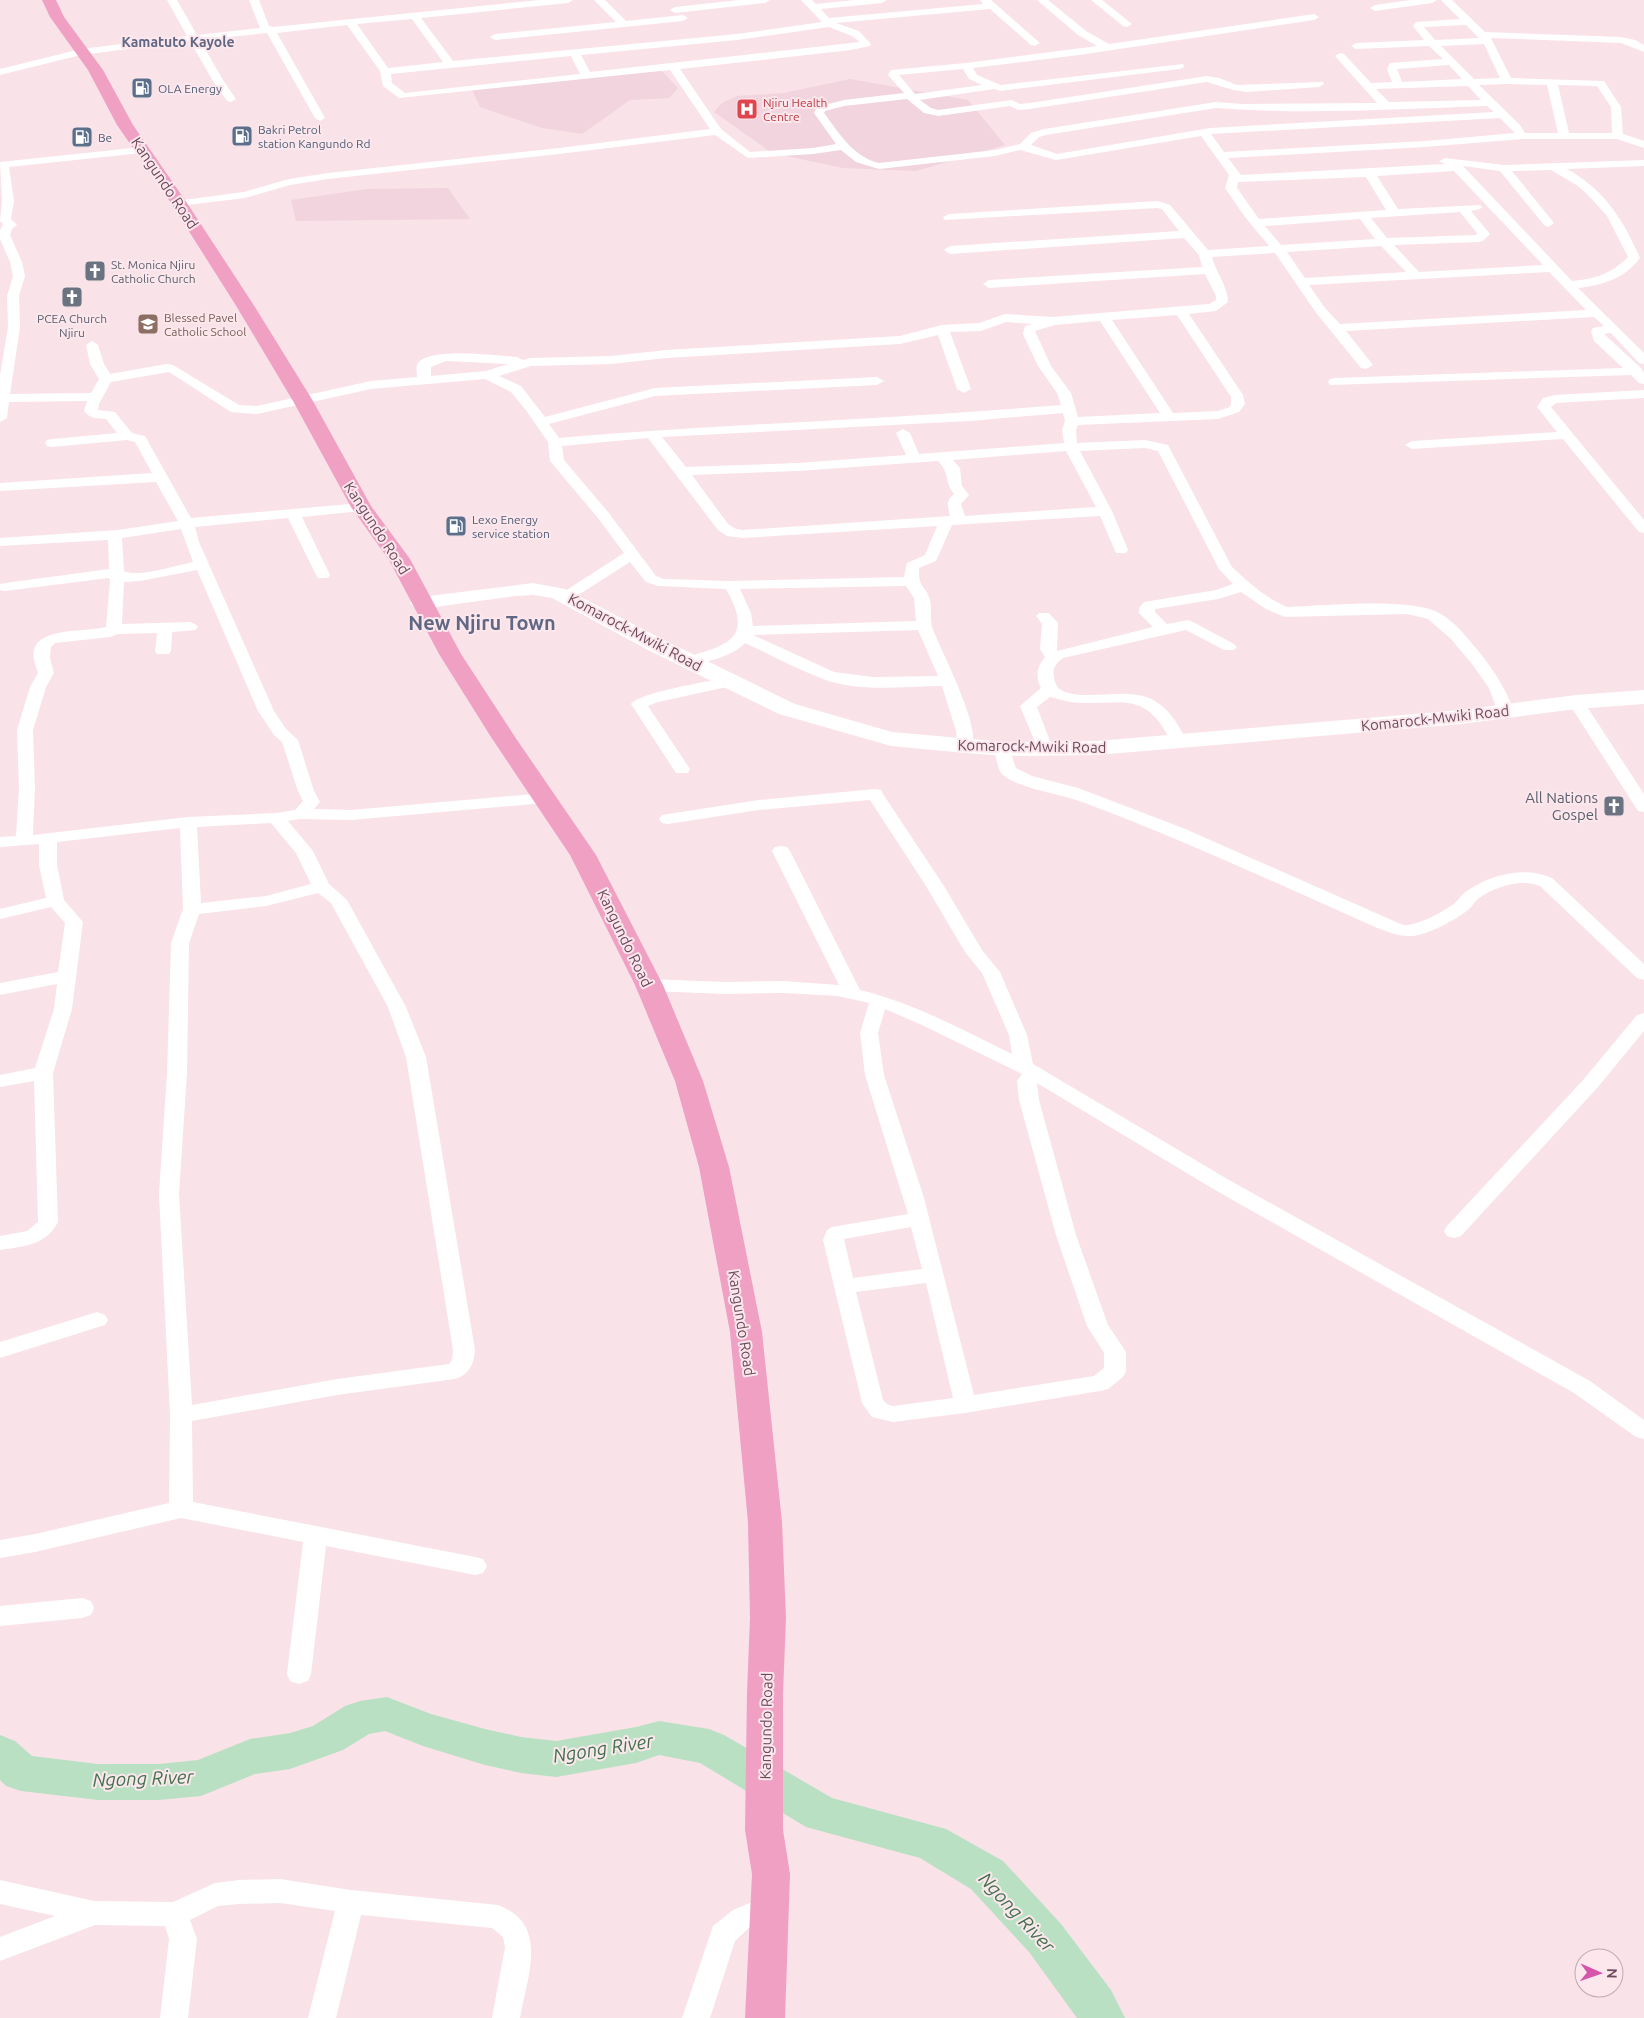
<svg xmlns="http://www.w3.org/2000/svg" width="1644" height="2018" viewBox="0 0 1644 2018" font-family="Ubuntu,sans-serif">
	<rect width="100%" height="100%" fill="#f9e2e8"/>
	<!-- residential -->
	<path fill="#f1d4de" d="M660,69L678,88L669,98L630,100L582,134L542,128L480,107L472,90Z
		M850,79L968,100L1005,145L916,171L843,168L772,153L714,112L722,103L737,96L784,93Z
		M448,188L470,219L296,221L291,200L367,189Z"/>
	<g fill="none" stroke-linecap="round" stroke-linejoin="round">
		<!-- river -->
		<path fill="#b9e0c3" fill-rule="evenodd" d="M387,1697L431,1714L485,1729L521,1737L556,1741L636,1727L659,1721L709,1729L724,1735L832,1798L946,1829L1003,1861L1061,1924L1111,1990L1125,2018H1077L1029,1952L971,1889L920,1858L806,1827L700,1763L659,1755L636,1763L556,1777L521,1773L485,1765L423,1746L385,1731L369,1734L343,1750L290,1769L255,1774L201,1796L159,1800H98L21,1791L6,1786L0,1780V1735L15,1741L32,1756L98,1764H159L198,1760L250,1739L290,1733L313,1726L345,1706L360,1701Z"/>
		<!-- minor -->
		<path fill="#fff" fill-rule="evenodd" d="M167,0H177L197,35L260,28L249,0H259L269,26L273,27L539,0H573L568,3L421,18L453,61L737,34L822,22L801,0H812L816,4L854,0H887L882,3L821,9L829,18L983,4L980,0H991L1040,43L1035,46L1031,45L990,9L836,23L859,31L871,44L870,46L851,50L680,69L721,129L750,152L813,148L836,144L814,113L817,107L844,100L904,93L888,75L891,70L966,63L1097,46L1078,35L1037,0H1048L1086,31L1109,44L1314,14L1319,17L1314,20L1079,55L973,68L977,75L1001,85L1183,64L1184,66L1183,68L1179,69L1000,91L994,89L920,100L931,108L938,110L1012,100L1020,104L1030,103L1207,76L1219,78L1237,85L1323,82L1324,84L1319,87L1247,92L1233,90L1207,82L1030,109L1018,110L1010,106L938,116L924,113L907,99L844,106L825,111L824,113C839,133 853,157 879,163L995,150L1020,144L1031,133L1044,129L1216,102L1242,104L1377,103L1335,56L1340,53L1344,54L1371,83L1392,82L1387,69L1390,63L1443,59L1429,46L1356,49L1351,46L1356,43L1424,40L1413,26L1416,22L1460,19L1441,0H1452L1485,32L1621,37L1635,40L1644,45V52L1621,43L1491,38L1511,78L1604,81L1621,107L1623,134L1644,141V148L1617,139H1522L1425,147L1228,158L1241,175L1445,164L1439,161L1445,158L1504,165L1644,160V166L1567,169C1604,189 1624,221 1640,258C1624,279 1603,285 1578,288L1644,353V364L1639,363L1611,333L1604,334L1641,368L1644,373V384L1639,383L1631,375L1330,385L1328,382L1330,379L1335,378L1623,368L1594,341L1591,331L1593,328L1604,326L1594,317L1346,331L1373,365L1366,369L1361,368L1317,314L1275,253L1212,257C1216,272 1228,287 1228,302L1216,311L1189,314L1243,395L1245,404L1239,412L1218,419L1078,425L1076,430L1077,443L1145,440L1168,445L1232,567C1249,583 1266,598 1287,607C1323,606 1409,597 1439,613C1455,621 1468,639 1480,653C1494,671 1507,690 1514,712L1512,715H1500L1498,712L1489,688L1472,664L1451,639L1428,619L1407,614L1285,617L1266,609L1241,592L1218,599L1155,609V612L1167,624L1188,620L1193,622L1234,644L1237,647L1234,650H1224L1186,630L1063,658C1056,663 1052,668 1054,677C1055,682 1056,687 1061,690C1082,702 1123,687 1149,698C1168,706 1178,724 1187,741L1185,744H1173C1167,735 1162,724 1154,716C1135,696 1109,704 1084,703C1072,703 1061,700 1050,697L1037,707L1053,749L1051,752H1039L1020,706L1041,688C1035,677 1037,666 1045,657L1040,649L1042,624L1036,616L1039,613H1049L1058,623L1057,651L1153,627L1139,613V608L1144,602L1216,590L1233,584L1219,569L1158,451L1145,448L1080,451L1112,511L1128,550L1126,553H1116L1100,516L952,525L936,561L919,568C918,589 926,585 930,600C932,608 930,618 932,627C940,649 984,731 971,749H959L957,746L956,731L942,686C904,686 860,693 823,679C796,669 771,655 745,643C732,657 708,661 690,666L684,664L682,661L684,658C727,645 755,640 726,589L658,586L646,582L630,562L572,599H562L559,596L562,593L624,553L598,518L550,461L548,442L525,409L511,392L485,379L371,389L257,414L231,412L169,372L111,382L99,404L98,410L115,412L132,433L145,436L191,518L361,503L366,504L368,507L366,510L361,511L302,517L330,575L328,578H318L316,575L288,518L195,527L199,542L274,711L286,729L298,740L314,791L320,802L314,809L351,810L545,793L551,794L553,798L551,802L545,803L351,820L300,819L288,821L313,851L329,884L347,900L406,1007L426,1057L475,1350C474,1364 469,1375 455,1379L337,1395L192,1421L193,1502L475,1557L483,1559L487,1566L483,1573L475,1575L326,1546L311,1674L308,1681L299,1684L290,1681L287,1674L303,1542L181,1518L35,1552L0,1558V1540L35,1534L169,1503L170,1415L159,1194L167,1073L171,943L183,909L180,828L57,842V865L64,900L83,922L72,1009L53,1073L58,1222C45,1246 25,1246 0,1250V1236L27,1231L38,1222L34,1081L0,1087V1075L35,1068L54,1009L57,984L0,995V983L58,972L65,923L51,907L0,919V909L46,898L39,865V844L0,847V837L16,836L19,788L17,730L30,687L38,673C36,666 32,657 34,650C39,627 88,632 106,627L110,580L109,578L5,591L0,590V584L5,583L109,569L108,540L0,546V538L118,530L178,521L156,482L0,491V483L152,473L135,442L127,440L52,447L47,446L45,443L47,440L52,439L117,433L106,419C97,418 90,419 84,411L87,401L9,402L7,418L0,422V375L8,327L7,296L13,276L10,262L0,239V230L3,224L0,221L2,201L0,162L142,147L148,150L142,153L9,167L14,201L11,219L17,225L12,229L10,235L22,262L25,276L19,296L20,327L10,394L91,393L99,379L90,364L86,345L92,341L98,345L104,364L110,374L166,364L173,365L239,405L257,406L371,381L417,377C417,374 416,368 417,365C424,346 500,356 517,357L523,360L530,358L611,356L666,350L900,336L942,325L979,323L1005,314L1053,317L1209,304L1216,300V296L1205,274L989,288L983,284L989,280L1202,267L1199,255L1184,238L950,254L944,250L950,246L1179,231L1162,209L1157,208L945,220L943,218L945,216L949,214L1158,201L1170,205L1208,250L1269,246L1245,217L1225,188L1229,175L1201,136L1056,160L1020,150L995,156L879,169L856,162L841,150L813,154L748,158L715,135L559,154L328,179L290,185L245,198L179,206L173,203L175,201L244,192L289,179L328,173L559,148L710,129L670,70L399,98L383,86L380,71L347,25L277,33L325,118L320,121L315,118L267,33L200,40L223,80L236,99L231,102L227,101L213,81L190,41L81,55L0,75V69L81,49L187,36ZM412,19L443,62L388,68L357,24ZM1466,25L1479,38L1435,40L1424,27ZM829,27L852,36L860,42L590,72L581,55L737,40ZM1484,44L1500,78L1474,79L1441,46ZM571,56L580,74L405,93L392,83L391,74ZM1449,65L1462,79L1402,82L1397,69ZM963,69L969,79L982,85L915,94L899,75ZM1507,84L1547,85L1558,133H1525L1520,125L1479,85ZM1558,85L1597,86L1611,107L1612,133H1569ZM1468,86L1481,100L1389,102L1376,89ZM1487,106L1494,112L1210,128L1057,154L1031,145L1039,137L1046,135L1216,108C1306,115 1397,109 1487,106ZM1500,118L1515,133L1425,141L1224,152L1211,134ZM1463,166L1500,171L1544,225L1548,227L1554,223L1512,171L1551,170L1578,186L1589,196L1607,216L1628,257C1611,274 1595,279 1572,281ZM1454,171L1543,265L1419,272L1394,245L1479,242L1483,241L1490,234L1471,211L1480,209L1482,207L1480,205L1398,209L1377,176ZM1366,177L1386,210L1259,219L1237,188L1238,182ZM1460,212L1477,233L1476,235L1387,238L1371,218ZM1360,219L1375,239L1281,245L1265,226ZM1381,246L1406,272L1305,278L1287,252ZM1549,272L1586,310L1340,324L1325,308L1309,285ZM1177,315L1231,397V404L1230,407L1218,411L1173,413L1112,320ZM1100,321L1160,413L1078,417L1071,393L1051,366L1035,331L1055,325ZM1006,322L1033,324L1025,326L1023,334L1038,366L1057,393L1061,405C894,419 726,424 559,438L549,424L655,396L877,385L884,381L877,377L655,388L545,417L521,386L499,376L531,366L611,364L666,358L900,344L938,335L957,389L964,393L971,389L950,332L981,331ZM446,361L508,364L486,371L431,376V367ZM1063,413L1065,421L1062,430L1064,443L919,454L910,433L903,429L896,433L906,455L798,463L686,467L662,437L970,421ZM648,438L718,530L727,536L742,538L937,526L925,555L907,563L904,577L730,581L664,579L656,576L608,512L564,460L562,446ZM1066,451L1096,507L965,516L961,504L969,495L962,486L960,468L953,460ZM938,461C950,473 944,481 954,494C945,501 948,507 950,516L742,530L736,529L728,524L692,475L798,471ZM181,529L193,562C177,565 138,578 124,571L122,538ZM197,570L258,711L274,735L282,742L298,791L303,801L295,810L276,813L188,817L33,835L35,788L33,730L46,687L54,673L50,658L51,647L55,643L110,637L118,634L157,633L155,651L157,654H169L171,651L172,632L195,630L198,627L195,624L190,622L122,624L124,582L140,581ZM906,586L914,598L916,621L753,626L751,613L740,589ZM918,630L938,676L873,677L834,672L753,635ZM271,823L296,853L311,884L266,896L201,903L197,827ZM318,893L331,903L388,1007L406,1057L453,1350L452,1360L449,1364L337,1379L192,1405L179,1194L187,1073L189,943L199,914L266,906Z
			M594,0H605L626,21L683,15L688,18L683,21L495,40L490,37L495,34L616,22Z
			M739,0H770L765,3L675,13L670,10L675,7Z
			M1091,0H1102L1132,24L1127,27L1123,26Z
			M1411,0H1437L1432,3L1375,11L1370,8L1375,5Z
			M1644,390V398L1556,403L1551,407L1644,520V533L1639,532L1563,439L1412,449L1405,445L1412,441L1557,432L1537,407L1543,398L1555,395Z
			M730,677L736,679L738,682L736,685L658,702L648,706L690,769L688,773H676L631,704C640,692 712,681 730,677Z
			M1576,697L1582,699L1644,794V812L1638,811L1568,702L1570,699Z
			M1005,744L1011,746L1013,749L1011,754L1016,768L1032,776L1078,788L1183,828L1403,925C1418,926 1445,911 1456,902C1460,898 1463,893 1467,891C1491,874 1526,866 1552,878L1644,964V980L1637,978L1540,886C1522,878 1493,887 1478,899C1474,902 1472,907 1468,910C1455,920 1428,935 1412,936C1399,937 1386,931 1375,927C1279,884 1183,840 1085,803C1063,794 1020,789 1003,775C998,771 997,760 995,754L999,746Z
			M875,789L881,790L883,794L944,886L982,950L1000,972L1027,1035L1033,1064L1229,1180L1590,1381L1644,1420V1439L1636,1437L1574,1393L1215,1190L1037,1083L1039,1100L1076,1235L1108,1325L1126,1352V1371L1123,1377L1108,1389L1100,1391L965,1413L893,1422L872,1417L862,1403L823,1240L827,1230L832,1227L908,1214L865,1075L860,1033L869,1003L838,996L783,993L725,994L649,991L642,989L640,985L642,981L649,979L725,982L783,981L839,985L772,851L775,847L781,846L787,847L790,851L860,990C914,1003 963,1030 1012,1054L1009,1035L982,973L965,952L926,886L870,800L759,810L668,824L662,823L659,819L662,815L668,814L759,800ZM885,1009L922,1025L1022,1074L1017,1081L1019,1100L1056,1235L1087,1326L1104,1353V1368L1094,1376L974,1395L924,1198L884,1075L878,1033ZM911,1227L922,1269L853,1278L844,1239ZM926,1283L953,1398L893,1406L887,1404L883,1400L856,1292Z
			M1644,1013V1031L1598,1087L1461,1236L1454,1238L1447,1236L1444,1231L1447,1226L1584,1079L1637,1015Z
			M97,1312L105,1315L108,1320L105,1325L0,1358V1342Z
			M82,1598L91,1601L94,1608L91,1615L82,1618L0,1626V1606Z
			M280,1879L351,1890L498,1905C550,1924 527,1977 520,2018H492L505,1947L503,1937L492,1928L361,1915L336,2018H308L335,1911L280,1903L239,1904L218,1906L190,1920L197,1939L188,2018H160L169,1939L165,1926L95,1925L0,1961V1937L55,1916L0,1904V1880L94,1901L173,1902L215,1883L239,1880Z
			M769,1895L778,1899L782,1907L778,1915L751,1926L735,1941L710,2018H682L713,1926L733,1910Z"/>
		<!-- secondary -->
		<path fill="#fff" fill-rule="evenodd" d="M533,583L565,589L664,640L795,704L892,732L1005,742L1097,741L1462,710L1576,695L1644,690V704L1576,709L1462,724L1097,755L1005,756L965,753L891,746L779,714L648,650L552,598L533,595L515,596L421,609L414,607L410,603L414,599L421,597Z"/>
		<!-- trunk -->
		<path fill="#efa0c3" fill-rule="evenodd" d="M42,0H56L64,17L103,70L133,125L187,203L253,304L313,401L371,506L410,559L461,654L515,737L596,855L663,985L703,1081L729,1167L762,1332L782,1522L786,1618L783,1693V1830L790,1874L785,2018H745L752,1874L745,1830L747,1693L750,1618L748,1522L730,1332L699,1167L675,1081L635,985L570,855L491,737L439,654L389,560L351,507L293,401L235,304L171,203L117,125L88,70L50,17Z"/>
	</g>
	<!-- icons -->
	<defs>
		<g id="fuel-square" transform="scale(1.125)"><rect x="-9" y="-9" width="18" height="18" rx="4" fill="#5c6f8a" stroke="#fce7ed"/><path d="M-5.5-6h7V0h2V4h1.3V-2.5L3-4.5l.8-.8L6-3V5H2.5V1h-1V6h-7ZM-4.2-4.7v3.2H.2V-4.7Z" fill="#fff"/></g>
		<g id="hospital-square" transform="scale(1.125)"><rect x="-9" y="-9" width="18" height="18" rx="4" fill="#e0444e" stroke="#fce7ed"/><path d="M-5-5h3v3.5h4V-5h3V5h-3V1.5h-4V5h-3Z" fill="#fff"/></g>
		<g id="church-square" transform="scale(1.125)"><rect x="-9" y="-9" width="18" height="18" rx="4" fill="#6b7280" stroke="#fce7ed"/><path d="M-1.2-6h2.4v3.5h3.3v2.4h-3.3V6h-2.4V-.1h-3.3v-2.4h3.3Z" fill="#fff"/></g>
		<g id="school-square" transform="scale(1.125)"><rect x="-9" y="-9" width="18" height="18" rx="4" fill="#8d6e63" stroke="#fce7ed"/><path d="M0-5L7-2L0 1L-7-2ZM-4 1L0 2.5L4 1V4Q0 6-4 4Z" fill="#fff"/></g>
	</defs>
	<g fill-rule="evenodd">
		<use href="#fuel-square" x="142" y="88"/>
		<use href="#hospital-square" x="747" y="109"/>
		<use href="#fuel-square" x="242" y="136"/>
		<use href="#fuel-square" x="82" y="137"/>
		<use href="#church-square" x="95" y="271"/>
		<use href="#church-square" x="72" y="297"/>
		<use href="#school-square" x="148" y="324"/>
		<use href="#fuel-square" x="456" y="526"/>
		<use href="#church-square" x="1614" y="806"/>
	</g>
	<g text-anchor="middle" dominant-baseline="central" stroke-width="4" stroke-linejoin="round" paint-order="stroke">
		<!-- far-service labels -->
		<g font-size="12" fill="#4e5e75" stroke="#fce7ed" text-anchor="start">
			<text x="158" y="88">OLA Energy</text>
			<text x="258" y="129">Bakri Petrol<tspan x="258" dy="14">station Kangundo Rd</tspan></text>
			<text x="98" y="137">Be</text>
			<text x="472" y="519">Lexo Energy<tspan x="472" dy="14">service station</tspan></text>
		</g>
		<!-- far-health labels -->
		<g font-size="12" fill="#be3a42" stroke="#fce7ed" text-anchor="start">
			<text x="763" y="102">Njiru Health<tspan x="763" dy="14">Centre</tspan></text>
		</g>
		<!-- far-worship labels -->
		<g font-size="12" fill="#5b616d" stroke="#fce7ed" text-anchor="start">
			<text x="111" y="264">St. Monica Njiru<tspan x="111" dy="14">Catholic Church</tspan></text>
			<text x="72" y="318" text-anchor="middle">PCEA Church<tspan x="72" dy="14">Njiru</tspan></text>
		</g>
		<!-- far-education labels -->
		<g font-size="12" fill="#785e54" stroke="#fce7ed" text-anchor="start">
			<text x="164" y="317">Blessed Pavel<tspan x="164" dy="14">Catholic School</tspan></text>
		</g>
		<!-- far-neighbourhood labels -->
		<g font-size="14" font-weight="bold" fill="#5f6783" stroke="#fce7ed">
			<text x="178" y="42">Kamatuto Kayole</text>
		</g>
		<!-- street labels -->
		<g font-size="15" fill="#6d4b5d" stroke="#fce7ed">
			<text transform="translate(165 183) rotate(56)">Kangundo Road</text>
			<text transform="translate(377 528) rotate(57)">Kangundo Road</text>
			<text transform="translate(635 632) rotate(28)">Komarock-Mwiki Road</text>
			<text transform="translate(1435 718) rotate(-6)">Komarock-Mwiki Road</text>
			<text transform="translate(1032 746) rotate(1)">Komarock-Mwiki Road</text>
			<text transform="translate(625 938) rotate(64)">Kangundo Road</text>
			<text transform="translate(742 1323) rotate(81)">Kangundo Road</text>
			<text transform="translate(766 1726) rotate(-89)">Kangundo Road</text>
		</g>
		<!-- worship labels -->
		<g font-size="15" fill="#5b616d" stroke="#fce7ed" text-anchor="end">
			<text x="1598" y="797">All Nations<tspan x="1598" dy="17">Gospel</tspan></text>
		</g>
		<!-- near-water labels -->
		<g font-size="19" font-style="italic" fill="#42724e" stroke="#fce7ed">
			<text transform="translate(603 1748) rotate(-9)">Ngong River</text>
			<text transform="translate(143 1778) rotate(-2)">Ngong River</text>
			<text transform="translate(1017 1912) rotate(47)">Ngong River</text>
		</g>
		<!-- district labels -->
		<g font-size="20" font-weight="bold" fill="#5f6783" stroke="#fce7ed">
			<text x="482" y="622">New Njiru Town</text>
		</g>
	</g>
	<!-- north arrow -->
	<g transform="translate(1599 1973) rotate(92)"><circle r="24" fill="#fce7ed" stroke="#c3a9b3"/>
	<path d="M0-4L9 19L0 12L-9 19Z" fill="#d654ab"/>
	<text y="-8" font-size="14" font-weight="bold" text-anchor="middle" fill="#6d4b5d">N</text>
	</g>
</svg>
